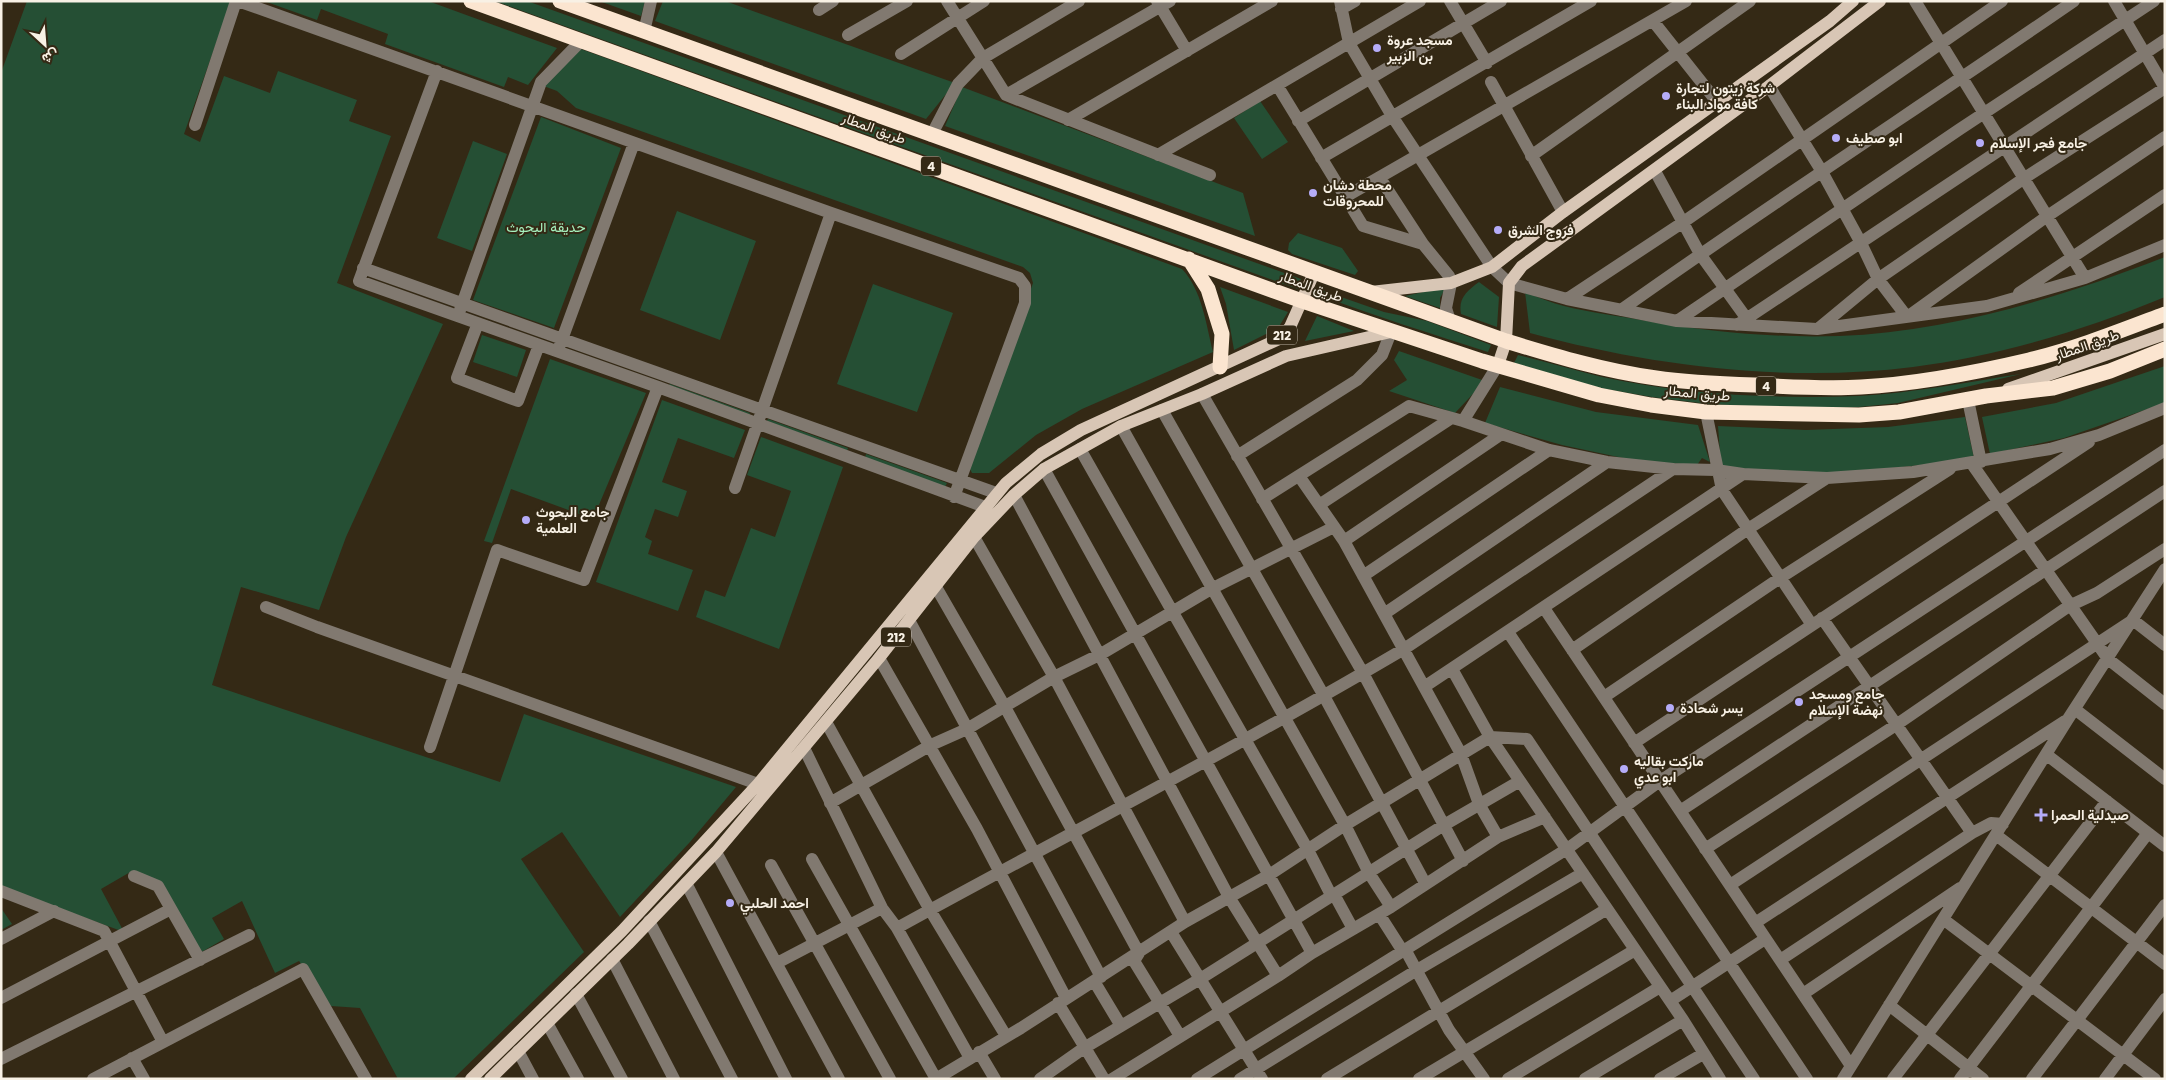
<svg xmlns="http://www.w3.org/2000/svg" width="2166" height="1080" viewBox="0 0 2166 1080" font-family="Poppins,Vazirmatn,sans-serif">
	<rect width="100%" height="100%" fill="#342915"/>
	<!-- green -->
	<path fill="#254f34" d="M27,1H231L184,134L200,142L224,76L270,93L278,71L357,100L349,121L391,136L337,283L443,324L346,537L319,610L241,587L212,685L500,782L524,714L736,787L690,842L620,917L562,832L521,859L584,952L453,1079H398L360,1008L331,1006L299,961L275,973L242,901L212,918L224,939L200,953L160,883L132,871L101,889L124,932L1,887V73Z
		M264,1H428L557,48L528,85L508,77L504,87L385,44L388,34L321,9L317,20Z
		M495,1H527L1301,279L1298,289Z
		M599,1H645L641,16Z
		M663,1H725L955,83L926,119L655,21Z
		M578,48L1182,269C1202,290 1206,324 1213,352L1082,409L1036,435L989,473H972L968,465L1033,283L1030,273L1023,267L576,108L557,91L541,85Z
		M962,87L1243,193L1255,236L945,126Z
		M1260,101L1288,142L1262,159L1234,118Z
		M541,117L621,148L554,328L473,300Z
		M473,141L507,154L472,251L437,238Z
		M677,211L756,241L720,340L640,310Z
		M1298,233L1342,248L1358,271L1355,275L1292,254L1288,250L1289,243Z
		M2165,257V297C2084,330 2000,356 1913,367C1788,383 1651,366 1530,333L1525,292C1538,297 1551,303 1564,306C1591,313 1620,316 1647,321C1710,332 1774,338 1839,336C1951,332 2061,297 2165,257Z
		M1479,282L1499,297L1497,327L1461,314C1458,298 1467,291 1479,282Z
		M873,284L953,313L917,412L837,384Z
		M1220,287L1288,312L1278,328L1234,350L1226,304Z
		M1446,287L1440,298V308L1405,296Z
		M1321,290L1384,312L1427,321L1491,345L1488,352C1432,334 1375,316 1319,295Z
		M1317,316L1354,331L1305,341Z
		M482,335L526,350L517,377L473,362Z
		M1399,351L1485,381L1455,413L1389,391L1407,380L1394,360Z
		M1518,355C1546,362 1574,370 1602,377C1684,395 1776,399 1859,396C1913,393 1967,382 2021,374L1898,403L1859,407L1803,409L1708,404L1652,397L1600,388L1514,363Z
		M550,359L646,393L593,519L511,489L492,543L484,541Z
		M2165,366V403L2064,438L1990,454L1982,417L2056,403Z
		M670,384L750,413L749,416L668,386Z
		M1500,387L1596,412L1698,425L1710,462L1702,458L1697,465L1637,461L1562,445L1485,423Z
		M662,400L745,430L734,458L678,438L662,482L687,491L678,517L655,509L645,537L652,541L648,554L693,570L678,611L596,582Z
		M1965,417L1974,458C1911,467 1846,474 1782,473C1762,472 1741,468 1721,466L1718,426L1806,430L1888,427Z
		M768,419L848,448L847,451L767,421Z
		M761,437L843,467L779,649L696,617L705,590L725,597L751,528L775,537L791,491L747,475Z
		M866,454L947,483L945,487L865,458Z
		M1,908L12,924L1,930Z"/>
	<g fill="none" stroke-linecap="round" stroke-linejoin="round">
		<!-- minor -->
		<path stroke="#817970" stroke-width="12" d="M238,1L831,213L1019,278L1025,286V303L954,497
			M947,1L1006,95L1210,175
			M1157,1L1187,51
			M1340,1L1349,43L1392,116L1492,267L1509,283L1567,299L1677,321L1817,329L1987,306L2085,278L2165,245
			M1450,1L1487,63
			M1915,1L2085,278
			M2114,1L2165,88
			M1341,9L1355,1
			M819,10L833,1
			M1653,21L1718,103
			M644,32L651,1
			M848,35L907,1
			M901,54L984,1
			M437,71L359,281L658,387L985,507
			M1491,82L1563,212
			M1277,85L1363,226L1423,244
			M1769,86L1821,170L1861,243L1878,279L1907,317L2046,217L2165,137
			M1006,95L1170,1
			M1068,120L1272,1
			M1298,121L1501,1
			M195,125L236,1
			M931,136L958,84L983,58L1079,1
			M1158,155L1420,1
			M1531,156L1750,1
			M1321,158L1591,1
			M1655,171L1700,254L1747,319
			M1380,178L1423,244L1449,276L1451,283L1446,308L1450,321
			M1345,197L1686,1
			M363,268L996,493
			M2019,293L2165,195
			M1567,299L1682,223L2002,1
			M460,310L541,82L581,41
			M1621,310C1770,204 1923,105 2074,1
			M1677,321L1960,129L2154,1
			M478,323L457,378L518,401L539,345
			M1737,325L2165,40
			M1820,327L1878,279L2023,179L2165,88
			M560,345L634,143
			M1202,394L1363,673L1463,861
			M1968,400L1981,462
			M1162,410L1324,696L1425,883
			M1706,412L1722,490L1812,625
			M1463,421L1498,365
			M1121,426L1345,825L1369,873L1391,907
			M1080,449L1308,850L1331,895L1335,896L1353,929
			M1237,456L1357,380L1382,355L1391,332
			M1972,464L2108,659L2165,704
			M1044,469L1312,953
			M1299,476L1344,541L1461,754L1479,804L1498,837
			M735,488L831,213
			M1014,495L1229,897L1278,976
			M1262,499L1409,406L1463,421L1549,450L1607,462L1673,469L1716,470L1743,474L1827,478L1913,472L2050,449L2099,435L2165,408
			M1319,505L1450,419
			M974,537L1054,677L1185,922
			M1344,541L1500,435
			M1363,576L1549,450
			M936,587L1005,707L1139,953L1134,961L1180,1036
			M266,607L317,627L758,784
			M1544,608L1851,1066
			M1384,614L1607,462
			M1822,618L1972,833
			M909,620L1101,977
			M1508,632L1807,1079
			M1572,650L1748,529L1827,478
			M879,658L977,829L1066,998
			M1452,669L1490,737L1683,1020L1720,1079
			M1424,687L1743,474
			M1604,697L1780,578L1950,469
			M2076,710L2165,779
			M826,722L930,910L1006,1036
			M1634,743L2089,442
			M430,747L497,550L584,580L658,387
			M804,748L882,908L897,928L970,1058
			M2047,755L2165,846
			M830,803L931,745L967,729L1054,677L1101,654L1211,589L1334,527
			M1680,811L2165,491
			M1996,835L2165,964
			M1705,849L1896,725L2069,606L2097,593L2165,549
			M716,852L839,1079
			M812,859L936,1079
			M771,865L890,1079
			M134,876L158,886L200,960
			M686,883L786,1079
			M1730,885L2133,620L2165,645
			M1,891L104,931L163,1042
			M1379,914L1402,950L1406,951L1449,1030L1484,1079
			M1943,919L2155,1079
			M649,921L732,1079
			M1755,923L2065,721
			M897,928C1066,835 1238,747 1404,649L1673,469
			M1171,932L1262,1079
			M1,939L54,911
			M612,959L674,1079
			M1780,960L1972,833L1991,823L2003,824
			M777,963L882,908
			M1094,981L1121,1026
			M576,994L622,1079
			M1803,994L1960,888
			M1,998L171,909
			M1670,1001L1765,939
			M1058,1003L1104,1079
			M1889,1005L1983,1079
			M547,1023L578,1079
			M518,1051L533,1079
			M979,1052L995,1079
			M132,1058L144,1079
			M1,1059L249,935
			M93,1079L303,969L366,1079
			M936,1079L1021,1028L1185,922L1269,875L1345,825L1490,737L1527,739L1754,1079
			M1040,1079L1084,1048L1200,979L1444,825L1520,781
			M1112,1079L1278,976L1312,953L1391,907L1498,837L1545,817
			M1197,1079L1567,849L1660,781L2165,450
			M1240,1079L1417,970L1583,873
			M1327,1079L1607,909
			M1419,1079L1635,950
			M1508,1079L1660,987
			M1585,1079L1683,1020
			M1660,1079L1703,1054
			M1843,1079L2068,719L2165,569
			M1893,1079L2107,801
			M1960,1079L2148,833
			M2032,1079L2165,905
			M2105,1079L2165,999"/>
		<!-- major -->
		<path stroke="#d8c6b5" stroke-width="12" d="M1371,292L1451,283L1492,267L1563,212L1830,21L1853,1
			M1498,365L1506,341L1509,283L1522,266L1769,86L1880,1
			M2008,389L2165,334
			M471,1079L622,931L758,784L1006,483L1041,454L1081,430L1279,339L1290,327L1314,273
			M490,1079L628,944L716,852L879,658L974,537L1014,495L1044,469L1121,426L1202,394L1286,356L1391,332"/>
		<!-- highway -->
		<path stroke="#fbe5d0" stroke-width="15" d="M471,1L1302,301L1482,361L1599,395L1651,405L1706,412L1859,415L1899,412L1986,396L2053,388L2110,371L2165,349
			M560,1L1506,341C1555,356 1605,371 1656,378C1689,383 1722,384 1755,385C1790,387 1825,389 1861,387C1917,384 1974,373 2029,360C2075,349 2120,331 2165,314
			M1189,259L1208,289L1222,334L1220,367"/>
	</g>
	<!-- markers -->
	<g fill="#b5acf8" stroke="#342915" stroke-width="2">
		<circle cx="1377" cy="48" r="5"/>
		<circle cx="1666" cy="96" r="5"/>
		<circle cx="1836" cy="138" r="5"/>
		<circle cx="1980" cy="143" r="5"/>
		<circle cx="1313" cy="193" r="5"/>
		<circle cx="1498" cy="230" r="5"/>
		<circle cx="526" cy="520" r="5"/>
		<circle cx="1799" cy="702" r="5"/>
		<circle cx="1670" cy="708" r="5"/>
		<circle cx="1624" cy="769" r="5"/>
		<path d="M2038.5 807.5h5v5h5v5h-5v5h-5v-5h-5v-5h5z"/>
		<circle cx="730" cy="903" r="5"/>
	</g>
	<g text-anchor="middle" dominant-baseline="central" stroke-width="4" stroke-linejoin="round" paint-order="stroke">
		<!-- shield labels -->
		<g fill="#342915" stroke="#bdb5a7" stroke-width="1">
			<rect x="921" y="156.5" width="20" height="19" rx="4"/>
			<rect x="1267" y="325.5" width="30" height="19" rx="4"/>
			<rect x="1756" y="376.5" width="20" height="19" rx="4"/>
			<rect x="881" y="627.5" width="30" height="19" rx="4"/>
		</g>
		<g font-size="12" font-weight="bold" fill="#f8f1e5">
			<text x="931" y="166">4</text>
			<text x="1282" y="335">212</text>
			<text x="1766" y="386">4</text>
			<text x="896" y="637">212</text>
		</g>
		<!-- poi labels -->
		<g font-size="14" font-weight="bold" fill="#f8f1e5" stroke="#342915" text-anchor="start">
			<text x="1387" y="40">مسجد عروة<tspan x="1387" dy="16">بن الزبير</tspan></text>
			<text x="1676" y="88">شركة زيتون لتجارة<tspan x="1676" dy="16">كافة مواد البناء</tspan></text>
			<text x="1846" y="138">ابو صطيف</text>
			<text x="1990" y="143">جامع فجر الإسلام</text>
			<text x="1323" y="185">محطة دشان<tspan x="1323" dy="16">للمحروقات</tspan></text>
			<text x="1508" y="230">فروج الشرق</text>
			<text x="536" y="512">جامع البحوث<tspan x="536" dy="16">العلمية</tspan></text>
			<text x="1809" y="694">جامع ومسجد<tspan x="1809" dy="16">نهضة الإسلام</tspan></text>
			<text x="1680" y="708">يسر شحادة</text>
			<text x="1634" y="761">ماركت بقاليه<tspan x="1634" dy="16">ابو عدي</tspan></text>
			<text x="2051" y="815">صيدلية الحمرا</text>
			<text x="740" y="903">احمد الحلبي</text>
		</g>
		<!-- street labels -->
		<g font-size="14" fill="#f8f1e5" stroke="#342915">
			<text transform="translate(874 128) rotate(20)">طريق المطار</text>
			<text transform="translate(1311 286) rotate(20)">طريق المطار</text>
			<text transform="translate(2087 345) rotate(-19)">طريق المطار</text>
			<text transform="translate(1697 393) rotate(5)">طريق المطار</text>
		</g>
		<!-- park labels -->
		<g font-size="14" fill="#a7f2bf" stroke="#342915">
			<text x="546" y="227">حديقة البحوث</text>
		</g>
	</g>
	<!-- border -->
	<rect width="2166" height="1080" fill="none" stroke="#f8f1e5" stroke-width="5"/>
	<!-- north arrow -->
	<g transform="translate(45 45) rotate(154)" stroke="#342915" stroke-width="4" paint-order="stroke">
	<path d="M0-4L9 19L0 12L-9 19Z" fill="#f8f1e5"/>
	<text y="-8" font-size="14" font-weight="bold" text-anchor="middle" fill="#f8f1e5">ش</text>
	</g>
</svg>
